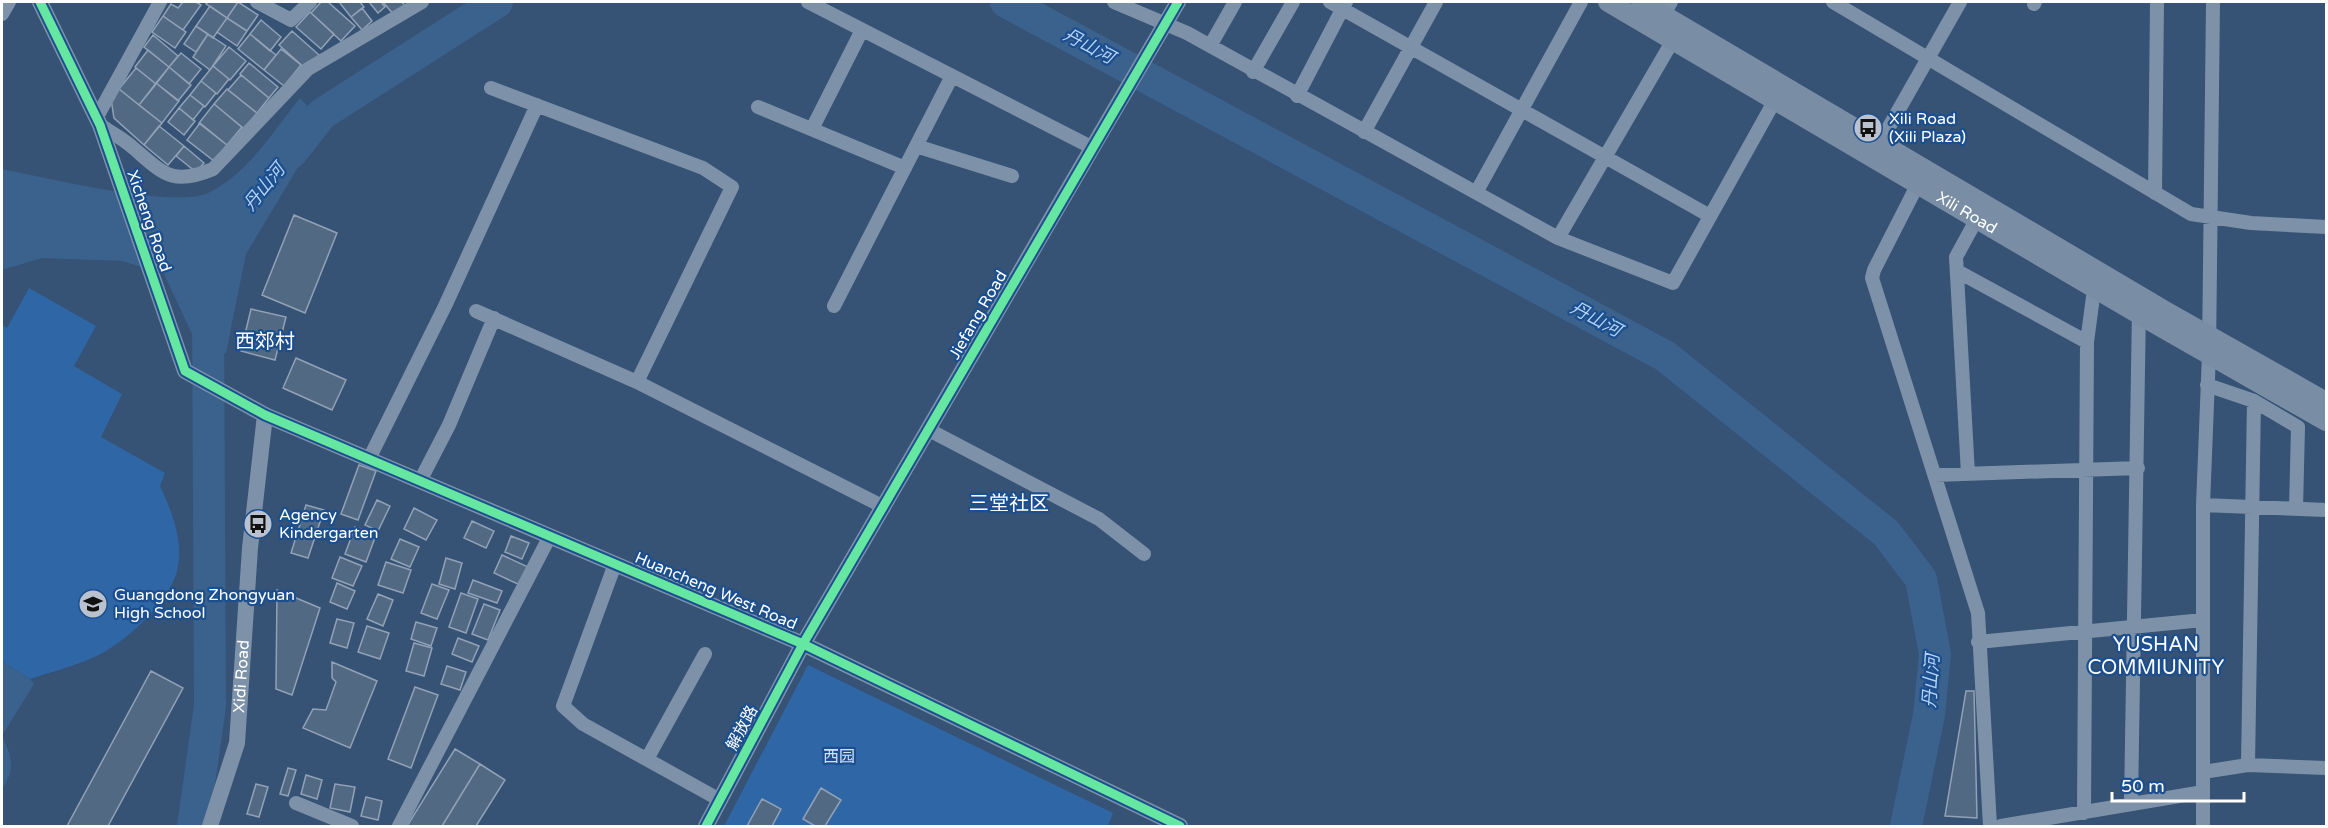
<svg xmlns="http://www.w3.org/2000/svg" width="2328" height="828" viewBox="0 0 2328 828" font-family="'Varela Round','Noto Sans SC',sans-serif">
	<rect width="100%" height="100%" fill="#365274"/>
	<!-- green -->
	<path fill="#2f66a5" d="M29,288L96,326L74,366L122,394L101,437L165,473L160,486C172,512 184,541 177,571C169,603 122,646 92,658C72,667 51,672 30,679L2,662V325L7,328Z
		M808,665L1113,813L1108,826H724Z"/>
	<!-- water -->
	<path fill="#3b618d" d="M300,98L330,130L309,149L246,254L226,353L195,356L192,334L164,274L122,261L42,258L2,270V169C44,177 173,209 208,193C247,175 274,130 300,98Z
		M2,662L30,679L34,684L2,736C12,756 16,769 2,789Z"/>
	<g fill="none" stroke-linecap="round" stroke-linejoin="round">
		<!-- river -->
		<path stroke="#3b618d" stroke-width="32" d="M1006,2L1665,356L1886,533L1921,579L1935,654L1929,715L1906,826
			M291,153L322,114L497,2
			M193,826L210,706L208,313"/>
	</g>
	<!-- building -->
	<path fill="#526984" stroke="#92a2b6" stroke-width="1.5" d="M183,2H196L201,5L183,30L163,16L171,4L178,8Z
		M208,2H238L227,18L206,4Z
		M238,2L258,15L247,31L227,18Z
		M321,2H328L355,26L341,41L311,13Z
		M339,2H360L364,7L351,17Z
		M369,2H381L385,7L378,13Z
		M383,2H402L406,7L394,15Z
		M210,6L227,18L213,38L196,26Z
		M362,8L372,21L362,30L351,17Z
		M310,12L334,34L321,49L296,27Z
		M163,16L186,32L175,48L152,32Z
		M227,18L247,31L237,46L217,32Z
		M261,20L281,37L270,51L250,34Z
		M196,26L208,34L196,52L184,44Z
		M292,31L319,55L306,69L279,45Z
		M208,34L226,46L210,70L193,57Z
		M250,34L276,55L264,70L238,49Z
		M153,35L178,56L169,67L144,47Z
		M229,47L246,61L230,80L213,66Z
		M281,49L301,65L284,86L264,70Z
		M148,50L169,67L156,84L135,67Z
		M181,53L201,69L189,84L169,67Z
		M249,63L278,87L269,98L240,74Z
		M213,66L229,79L217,94L201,81Z
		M169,67L191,85L178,101L156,83Z
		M136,68L156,84L139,105L119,89Z
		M241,75L269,98L257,113L228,90Z
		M201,81L216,93L205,107L190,95Z
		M156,83L179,101L162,123L139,105Z
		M119,89L162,123L144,145L114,118L111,99Z
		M227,89L257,113L244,129L214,104Z
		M190,95L204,106L193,120L179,108Z
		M214,104L242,127L227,145L199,123Z
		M179,108L195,121L184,135L168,122Z
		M200,123L227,145L214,161L187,140Z
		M159,126L184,146L168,165L144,145Z
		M184,146L204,163L196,172L176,156Z
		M294,215L337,233L305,313L262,295Z
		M251,309L286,317L275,360L241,351Z
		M296,358L346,380L332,410L283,388Z
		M359,465L376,471L358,520L341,514Z
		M377,500L390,506L378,531L365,525Z
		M306,505L324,510L308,558L291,553Z
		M414,508L437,520L426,540L404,529Z
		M472,521L494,531L486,548L464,538Z
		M355,527L376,535L366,562L345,554Z
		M511,536L529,543L522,559L505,552Z
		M400,539L419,547L410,567L391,559Z
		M502,555L528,567L520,585L494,573Z
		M340,557L362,566L353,586L332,578Z
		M446,558L462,563L455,589L439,584Z
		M386,562L411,570L403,593L378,585Z
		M473,580L502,591L497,603L468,593Z
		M337,583L355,591L347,609L330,602Z
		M432,584L449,590L437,619L421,613Z
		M277,590L320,608L292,695L276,689Z
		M461,593L478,599L466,633L449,627Z
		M378,594L393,600L383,626L367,619Z
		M484,604L500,610L488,640L472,634Z
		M337,619L354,623L347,648L330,643Z
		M416,622L437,628L431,646L411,639Z
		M367,626L389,633L380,659L358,652Z
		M458,638L479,646L472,662L452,654Z
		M414,643L432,648L424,676L406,671Z
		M332,662L377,681L350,748L303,728L313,709L326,710L336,682L332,678Z
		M447,666L466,672L460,690L441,684Z
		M151,671L183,688L108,826H67Z
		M415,687L438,695L411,768L388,759Z
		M1966,691H1974L1977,818L1945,816Z
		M455,749L480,764L442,826H407Z
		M480,764L505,780L476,826H442Z
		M288,768L296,770L288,796L280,794Z
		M306,775L322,780L317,799L301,794Z
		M256,784L268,787L259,817L247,814Z
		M335,784L355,787L350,812L330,808Z
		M821,788L841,800L825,826H815L803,819Z
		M366,797L382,801L378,820L361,816Z
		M762,799L781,809L772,826H747Z"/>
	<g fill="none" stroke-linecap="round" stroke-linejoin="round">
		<!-- minor -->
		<path stroke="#7d92a8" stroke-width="14" d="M257,2L291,20L310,2
			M808,2L1093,148
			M1114,2L1187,33L1558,238L1673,283L1779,93
			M1330,2L1710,216
			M1833,2L2191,214L2251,223L2326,227
			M2034,4L2035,2
			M2,14L9,2
			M1659,22L1671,2
			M1210,46L1235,2
			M1253,72L1293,2
			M491,88L703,168L732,187L637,382
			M1297,96L1346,2
			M758,107L905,168
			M97,117L160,2
			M100,125C110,132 122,138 131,146C162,172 171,187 213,169L308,69L422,2
			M812,129L862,30
			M1364,132L1436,2
			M916,146L1012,176
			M1877,148L1960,2
			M1922,176L1874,270L1872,278L1978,613L1990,826
			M1477,191L1581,2
			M2155,193L2157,2
			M1558,238L1676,35
			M1957,271L2087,342
			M834,306L952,76
			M476,311L637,382L884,507
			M2207,385L2254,401L2248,765
			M2254,401L2298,427L2296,509
			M929,430L1099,519L1144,554
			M369,459L445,306L537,105
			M1968,474L1956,257L1981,211
			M1935,475L2138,468
			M420,481L449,425L494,318
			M2203,505L2326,510
			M615,564L563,706L583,724L720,800
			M1978,642L2203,620
			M647,759L705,654
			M2203,772L2248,765L2326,768
			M296,803L352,826
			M2131,804L2139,308
			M2084,813L2087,342L2095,282
			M399,826L550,536
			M2001,826L2203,792
			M2203,826V505L2209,354L2213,2"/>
		<!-- tertiary -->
		<g stroke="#7d92a8" stroke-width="16">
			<path d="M40,2L100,125L185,371L265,415L803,644L1180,826"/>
			<path d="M1168,19L1178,2"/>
			<path id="s1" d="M210,826L237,743L250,548L265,415"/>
			<path d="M706,826L803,644L1101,133"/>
		</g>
		<!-- secondary -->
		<g stroke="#798da4" stroke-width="20">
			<path id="s2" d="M1608,2L2159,326L2326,421"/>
			<path d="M1641,2L2167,312L2326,402"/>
		</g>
		<!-- tertiary-bridge -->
		<path stroke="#7d92a8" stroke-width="16" d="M1101,133L1168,19"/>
		<!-- cycleway casing -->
		<g stroke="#1b4f8f" stroke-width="13">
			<path id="cycleway" d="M40,2L100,125L185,371L265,415L803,644L1180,826
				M706,826L803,644L1178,2"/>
		</g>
		<!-- cycleway -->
		<use href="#cycleway" stroke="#66e7a1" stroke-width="9"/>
	</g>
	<!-- icons -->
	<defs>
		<g id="bus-disc" transform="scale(1.5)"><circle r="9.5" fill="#b9c2ce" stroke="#1b4f8f"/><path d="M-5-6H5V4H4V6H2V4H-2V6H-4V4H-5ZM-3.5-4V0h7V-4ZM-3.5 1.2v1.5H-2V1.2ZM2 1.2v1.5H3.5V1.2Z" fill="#111"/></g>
		<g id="school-disc" transform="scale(1.5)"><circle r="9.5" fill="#b9c2ce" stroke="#1b4f8f"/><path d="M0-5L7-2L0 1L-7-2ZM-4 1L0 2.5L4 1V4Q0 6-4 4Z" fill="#111"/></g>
	</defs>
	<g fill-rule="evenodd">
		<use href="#bus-disc" x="1868" y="128"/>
		<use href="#bus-disc" x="258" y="524"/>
		<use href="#school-disc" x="93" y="604"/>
	</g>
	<g text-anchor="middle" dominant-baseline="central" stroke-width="4.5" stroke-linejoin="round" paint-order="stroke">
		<!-- poi labels -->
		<g font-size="16" fill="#fff" stroke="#1b4f8f" text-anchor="start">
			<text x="1889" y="119">Xili Road<tspan x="1889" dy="18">(Xili Plaza)</tspan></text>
			<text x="279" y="515">Agency<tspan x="279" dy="18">Kindergarten</tspan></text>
			<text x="114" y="595">Guangdong Zhongyuan<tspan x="114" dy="18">High School</tspan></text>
		</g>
		<!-- street labels -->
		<g font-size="16" fill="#fff" stroke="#1b4f8f">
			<text stroke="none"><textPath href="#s2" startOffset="416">Xili Road</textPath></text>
			<text transform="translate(149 221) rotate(71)">Xicheng Road</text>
			<text transform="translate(978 315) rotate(-60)">Jiefang Road</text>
			<text transform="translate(716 591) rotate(23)">Huancheng West Road</text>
			<text stroke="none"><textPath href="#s1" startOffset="154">Xidi Road</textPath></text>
			<text transform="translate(742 728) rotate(-62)">解放路</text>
		</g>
		<!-- park labels -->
		<g font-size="16" fill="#cfe3fa" stroke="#1b4f8f">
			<text x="839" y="757">西园</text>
		</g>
		<!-- water labels -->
		<g font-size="18" font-style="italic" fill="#b5d3f5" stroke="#1b4f8f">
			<text transform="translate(1089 46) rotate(28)">丹山河</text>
			<text transform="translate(264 187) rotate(-51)">丹山河</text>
			<text transform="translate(1596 319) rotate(28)">丹山河</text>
			<text transform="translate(1931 681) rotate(-86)">丹山河</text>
		</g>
		<!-- quarter labels -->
		<g font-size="20" fill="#fff" stroke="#1b4f8f">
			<text x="265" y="342">西郊村</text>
			<text x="1009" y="504">三堂社区</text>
			<text x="2156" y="645">YUSHAN<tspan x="2156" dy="23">COMMIUNITY</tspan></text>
		</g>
	</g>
	<!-- border -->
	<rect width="2328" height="828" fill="none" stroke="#ffffff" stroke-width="6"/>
	<!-- scale -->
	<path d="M2112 792v9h132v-9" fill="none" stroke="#ffffff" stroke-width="3"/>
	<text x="2121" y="792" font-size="18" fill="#ffffff" stroke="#1b4f8f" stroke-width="4.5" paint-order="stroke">50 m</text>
</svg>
